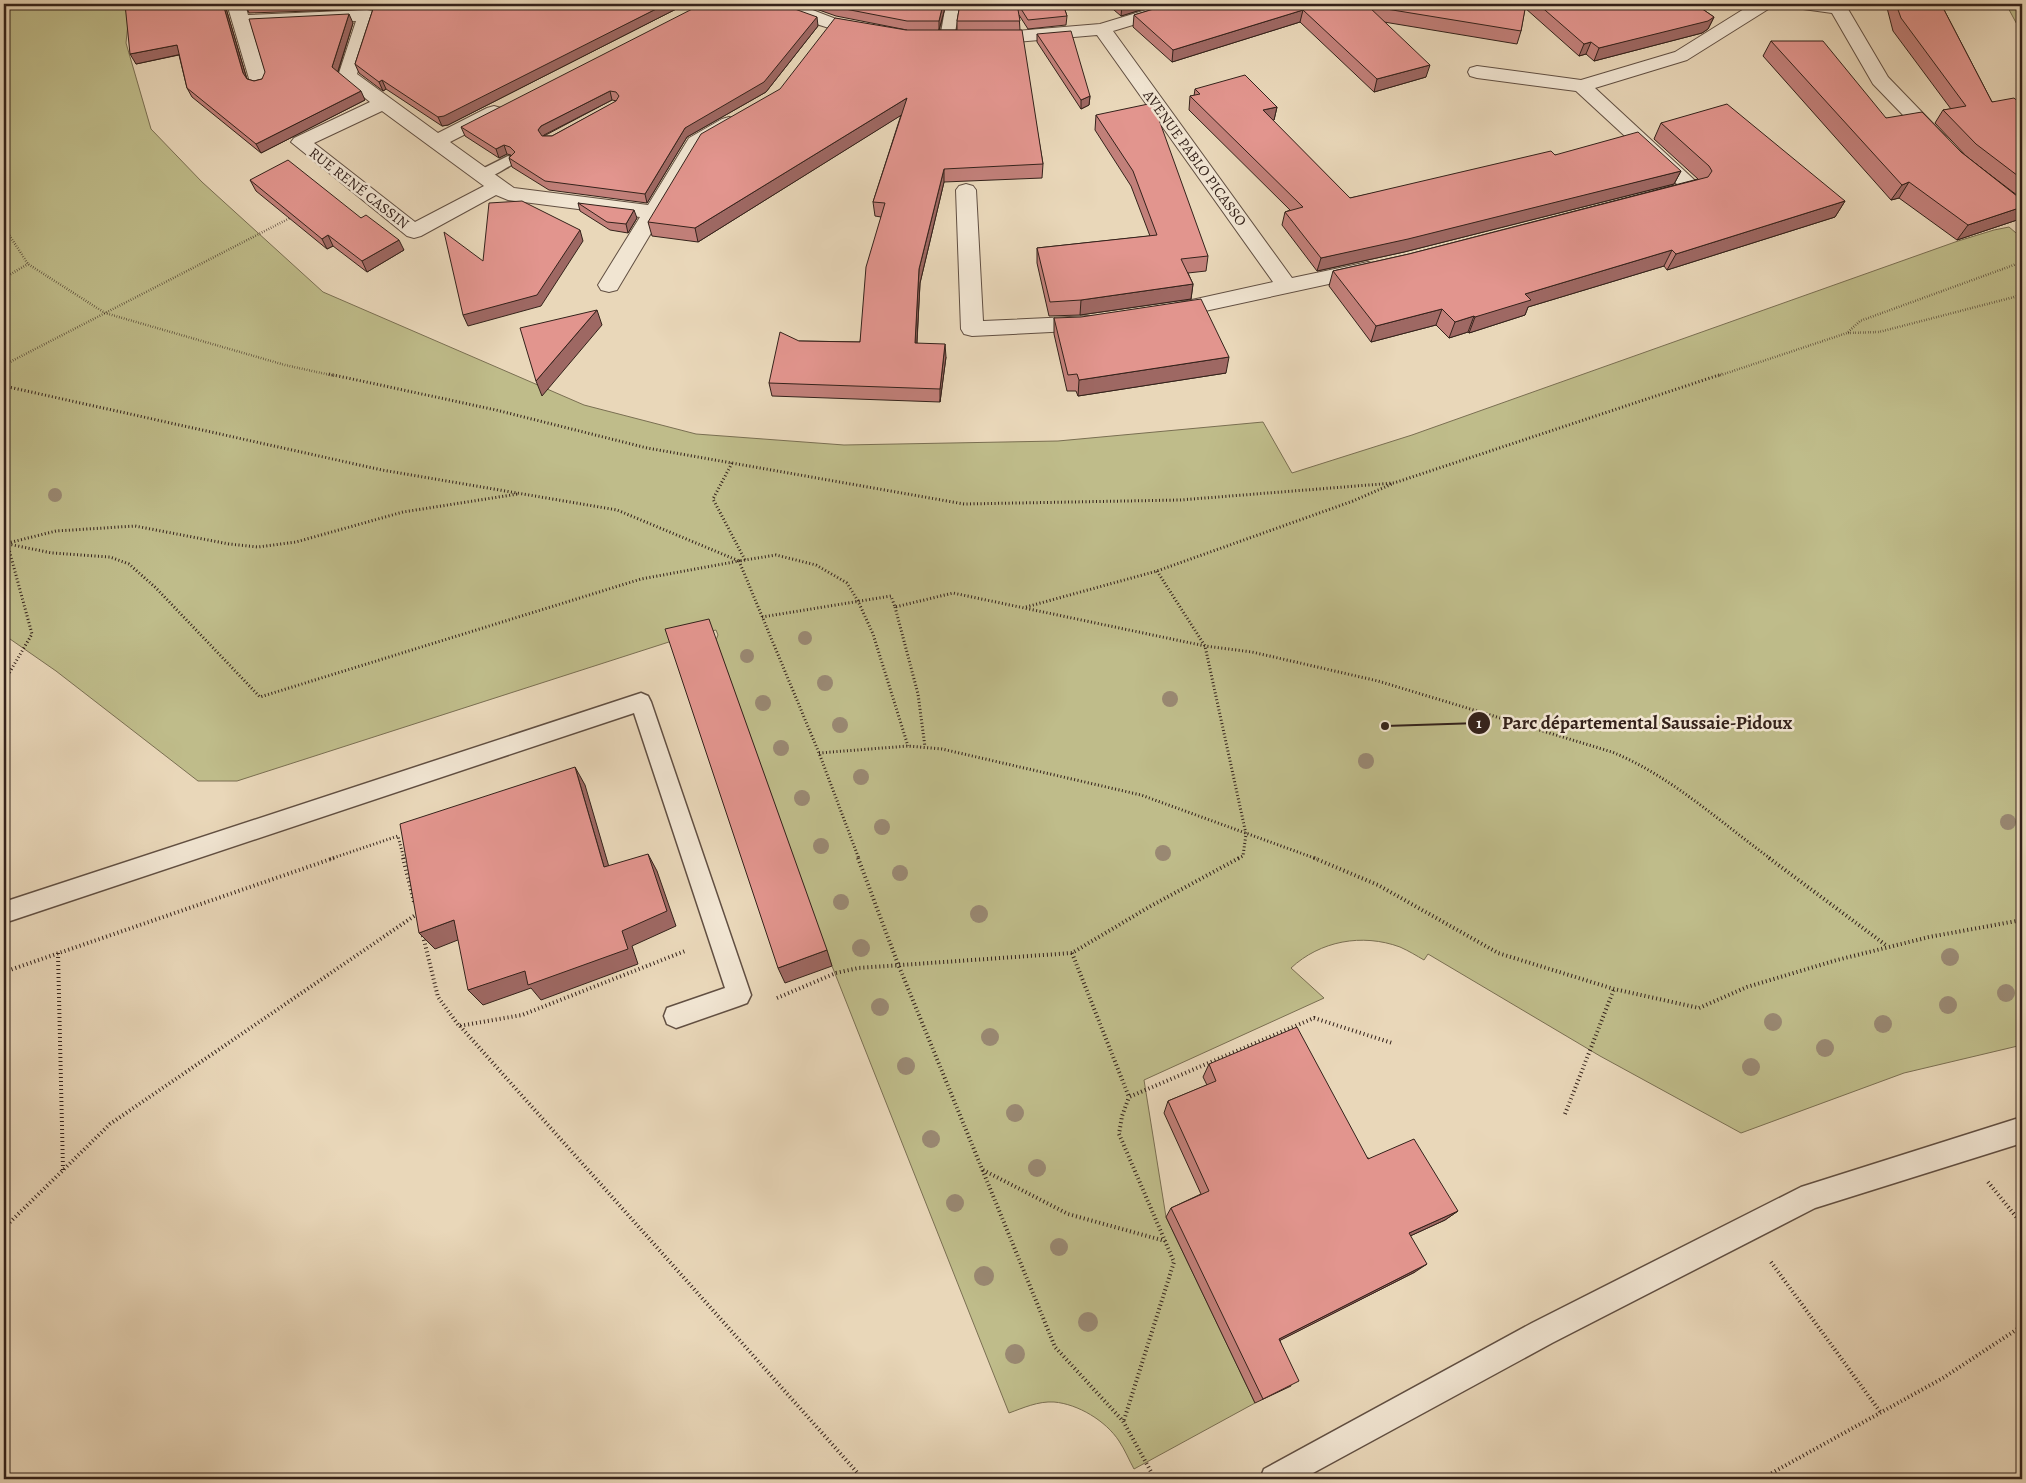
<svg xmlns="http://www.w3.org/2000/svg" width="2026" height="1483" viewBox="0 0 2026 1483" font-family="Alegreya,serif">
	<rect width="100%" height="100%" fill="#e9d7b9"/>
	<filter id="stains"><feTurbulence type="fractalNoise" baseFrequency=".004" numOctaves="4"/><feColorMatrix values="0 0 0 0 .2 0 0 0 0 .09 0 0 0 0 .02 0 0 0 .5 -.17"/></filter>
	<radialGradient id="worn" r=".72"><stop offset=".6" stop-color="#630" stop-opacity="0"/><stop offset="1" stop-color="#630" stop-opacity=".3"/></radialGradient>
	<!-- green -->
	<path fill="#bfbc8a" stroke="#7a6f52" d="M4,4H130L126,43L151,129L202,182L323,292L584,405L696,434L844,445L1058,441L1263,422L1292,473L1412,435L1958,241L1994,230L2009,227L2022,238V1045L1904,1073L1741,1133L1600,1056L1428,954L1424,960C1417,956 1409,951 1400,947C1362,933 1320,941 1291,968L1324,998L1144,1080L1166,1217L1255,1403L1134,1469C1129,1460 1125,1450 1119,1441C1106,1421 1078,1404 1054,1402C1038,1401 1023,1408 1009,1413L832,966L716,640L718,635L716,630L672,641L237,781H198L56,671L10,639H4Z
		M2006,4H2022V33L2020,30Z"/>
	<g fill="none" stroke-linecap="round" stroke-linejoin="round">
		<!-- service casing -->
		<g stroke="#614f42" stroke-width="3">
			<path id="service" d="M946,4H960L954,38L947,42L940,38Z
				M508,156L513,158L516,161L513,164C502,170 488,181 476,178L473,175L476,172Z
				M641,693L648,696L651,702L751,995L747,1003L739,1006L676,1028L667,1024L664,1016L667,1008L725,988L634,713L4,923V902Z
				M2022,1117V1143L1815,1208L1552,1343L1302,1479H1260L1264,1469L1532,1323L1801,1187Z"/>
		</g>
		<!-- minor casing -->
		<g stroke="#614f42" stroke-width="2">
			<path id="minor" d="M227,4H245L248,15L367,10L373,11L376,15L357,74L438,133L487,108L494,106L501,108L503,112L501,116L450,142L514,188L648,205L689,138L722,119L729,117L736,119L739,123L736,127L703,146L617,290L609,292L601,290L598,285L640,217L508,200L496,195L421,236L414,238L407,236L291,142L294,138L370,102L338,76L356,21L251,26L268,82L266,86L259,88L252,86L250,82ZM382,111L484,186L415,222L314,143Z
				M772,4H797L836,19L874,26L877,30L874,34C850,40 799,17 775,8Z
				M1166,4H1192L1189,8L1113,31L1292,278L1368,262L1375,264L1379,269L1375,274L1168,319L1160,317L1157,312L1160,307L1273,282L1097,35L1006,43L979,42L976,38L979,34L1100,24Z
				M1752,4H1773L1770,8L1687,60L1595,88L1702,187L1699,191L1662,201L1655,199L1652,195L1655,191L1678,185L1576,91L1477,78L1470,76L1468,72L1470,68L1477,66L1581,80L1675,52Z
				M1793,4H1845L1888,77L1945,136L1948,140L1945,144L1938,146L1931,144L1873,84L1832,13L1796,8Z
				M966,184L973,186L976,190L983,321L1091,316L1099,318L1102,323L1099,328L1091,330L972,336L964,334L961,329L956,190L959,186Z"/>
		</g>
		<!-- path-far2 -->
		<path stroke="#34221b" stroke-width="2.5" stroke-dasharray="0.5 2" stroke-linecap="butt" d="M4,227L28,264L105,313L285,365L335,376
			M4,278L28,264
			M1848,333L1879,332L2022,295
			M4,365L292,217
			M1718,376L1847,333L1860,321L2022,262"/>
		<!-- path-far1 -->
		<path stroke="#34221b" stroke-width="3" stroke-dasharray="1 2.5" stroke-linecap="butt" d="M329,374L496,410L647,448L964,504L1180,500L1394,483L1722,374
			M4,386L382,470L617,510L739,561L776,555L816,565L847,583L858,601L873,634L908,746
			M732,463L713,499L745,560
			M4,531L32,634L4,682
			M4,544L56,531L135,526L229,544L258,547L296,542L403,512L518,494
			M8,544L52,553L110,557L129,564L156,588L260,697L641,579L739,561L819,753L859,859
			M1157,571L1205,646L1246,834L1243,856L1237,859
			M895,607L918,694L925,747
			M1026,607L1157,571L1353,501L1392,484
			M762,617L891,596L895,607L953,593L1205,646L1252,652L1378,681L1612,752C1671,776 1720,822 1771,859
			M819,753L908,746L942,749L1141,795L1317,859
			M330,859L398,836L404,859"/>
		<!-- path -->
		<path stroke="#34221b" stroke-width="4" stroke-dasharray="1 3" stroke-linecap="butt" d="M403,858L414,902
			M858,858L898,964L1055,1347L1123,1421L1155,1479
			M1314,858L1378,885L1498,953L1614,989L1699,1008L1747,987L1837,960L1929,937L2022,920
			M1769,858L1887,946
			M422,932L438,997L459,1026L522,1015L685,951
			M58,953L63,1170
			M1072,953L1129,1097L1314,1018L1392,1043
			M4,972L334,858
			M777,998L836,973L858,968L1072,953L1149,907L1239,858
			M460,1026L863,1479
			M1565,1114L1614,989
			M983,1170L1068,1214L1165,1241
			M1988,1182L2022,1224
			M4,1228L110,1124L417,914
			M1771,1262L1881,1413
			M1124,1420L1174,1262L1119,1134L1122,1116L1129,1097
			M1761,1479L1943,1378L2022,1326"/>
		<!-- service -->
		<use href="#service" fill="#f1e5d2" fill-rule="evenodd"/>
		<!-- minor -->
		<use href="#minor" fill="#f1e5d2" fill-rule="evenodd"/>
	</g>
	<!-- trees -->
	<g fill="#998872">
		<circle cx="55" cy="495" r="7"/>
		<circle cx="805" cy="638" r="7"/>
		<circle cx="747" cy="656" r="7"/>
		<circle cx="825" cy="683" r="8"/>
		<circle cx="1170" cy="699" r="8"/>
		<circle cx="763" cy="703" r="8"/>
		<circle cx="840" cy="725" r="8"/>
		<circle cx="781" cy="748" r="8"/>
		<circle cx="1366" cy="761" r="8"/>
		<circle cx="861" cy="777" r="8"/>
		<circle cx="802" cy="798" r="8"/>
		<circle cx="2008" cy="822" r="8"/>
		<circle cx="882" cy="827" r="8"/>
		<circle cx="821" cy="846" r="8"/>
		<circle cx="1163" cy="853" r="8"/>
		<circle cx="900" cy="873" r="8"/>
		<circle cx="841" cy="902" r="8"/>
		<circle cx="979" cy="914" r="9"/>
		<circle cx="861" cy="948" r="9"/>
		<circle cx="1950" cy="957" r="9"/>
		<circle cx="2006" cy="993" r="9"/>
		<circle cx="1948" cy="1005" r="9"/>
		<circle cx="880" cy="1007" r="9"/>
		<circle cx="1773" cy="1022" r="9"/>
		<circle cx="1883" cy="1024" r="9"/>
		<circle cx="990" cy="1037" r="9"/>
		<circle cx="1825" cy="1048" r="9"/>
		<circle cx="906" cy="1066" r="9"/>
		<circle cx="1751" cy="1067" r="9"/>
		<circle cx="1015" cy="1113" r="9"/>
		<circle cx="931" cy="1139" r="9"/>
		<circle cx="1037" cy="1168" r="9"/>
		<circle cx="955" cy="1203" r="9"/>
		<circle cx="1059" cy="1247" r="9"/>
		<circle cx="984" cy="1276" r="10"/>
		<circle cx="1088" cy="1322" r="10"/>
		<circle cx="1015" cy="1354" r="10"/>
	</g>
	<!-- wall -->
	<path fill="#c2807a" stroke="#34221b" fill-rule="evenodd" d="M125,4H226L225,5L247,79L254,81L262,79L353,23L338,72L365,100L261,153L192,97L187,88L179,55L136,64Z
		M245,4H686L448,125L442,126L386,89L383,91L359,73L355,64L373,9L249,13Z
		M802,4H946L939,30H957V21L960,4H1063L1067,16L1066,25L1028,29L1019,15L1020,30L1043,164L1042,178L944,182L920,283L917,343L946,357L940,402L772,396L769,383L799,341L860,342L881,217L875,216L873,202L901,115L698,242L652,236L648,222L907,30L836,16Z
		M1107,4H1160L1121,16Z
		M1170,4H1695L1714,17L1708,29L1702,33L1594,61L1586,54L1579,56L1525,8L1521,31L1517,44L1384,22L1426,77L1374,92L1300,22L1172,62L1133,27L1134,15Z
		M1886,4H1941L1992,102L2022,105V199L1967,157L1935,123L1943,110L1951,109L1893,31Z
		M818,26L766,92L687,137L647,203L549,190L512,167L509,158L511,155L507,154L499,158L465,136L461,127ZM612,100L617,101L552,136H544Z
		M1037,34L1090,96L1089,105L1081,109L1037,42Z
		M1771,41L1886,118L1961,152L2022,200V216L2020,219L1957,240L1899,198L1891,200L1763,56Z
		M1195,89L1277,107L1274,120L1273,121L1350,198L1555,155L1681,171L1674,184L1404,252L1317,271L1282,225L1285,212L1290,210L1189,110L1190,96H1194Z
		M1096,115L1208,256L1206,271L1188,273L1193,284L1191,299L1080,315L1049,316L1037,263V248L1150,236L1131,186L1095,130Z
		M1661,123L1845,201L1835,217L1667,270L1664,266L1528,307L1525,315L1469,333L1468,332L1449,338L1436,325L1371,342L1329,286L1333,271L1409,254L1698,179L1654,139Z
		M250,180L361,218L404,250L367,272L333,246L327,249L256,191Z
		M578,203L637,218L628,233L610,230L580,211Z
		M1054,318L1226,373L1078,396L1076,391H1067L1054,334Z
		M1209,1064L1458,1211L1445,1220L1410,1236L1415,1272L1280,1340L1291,1386L1255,1403L1166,1217L1171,1208L1201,1194L1164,1113L1168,1101L1207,1085L1203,1077Z"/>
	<!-- shaded-wall -->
	<path fill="#9e6863" stroke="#34221b" d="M223,4H226L225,5L248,83L243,73Z
		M666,4H686L448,125L442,126L438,117Z
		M943,4H946L939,30V21Z
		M1122,4H1160L1121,16Z
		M1303,10L1300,22L1172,62L1173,50Z
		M349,14L353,23L336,77L332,67Z
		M817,17L818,26L766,92L687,137L647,203L645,194L685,128Z
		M1714,17L1708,29L1702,33L1594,61L1599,48Z
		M1591,42L1586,54L1579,56L1584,44Z
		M177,45L182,54L136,64L130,54Z
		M1430,65L1426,77L1374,92L1377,79Z
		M382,80L386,89L383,91L379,82Z
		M361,91L365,100L261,153L256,144Z
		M610,91L612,100L544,135L541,139L538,130L541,126Z
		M1090,96L1089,105L1081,109V100Z
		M907,98L908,111L698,242L695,228Z
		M1277,107L1274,120L1260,124L1263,110Z
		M504,145L507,154L499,158L496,149Z
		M944,169V182L920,283L916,357L915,343L919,269Z
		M1681,171L1674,184L1404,252L1317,271L1321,258Z
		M1909,182L1899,198L1891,200L1902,185Z
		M1845,201L1835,217L1667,270L1676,254Z
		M2022,207V216L2020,219L1957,240L1968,225Z
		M634,210L637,218L628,233L626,224Z
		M580,230L583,241L541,306L468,326L463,315Z
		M328,235L333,246L327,249L322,239Z
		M399,240L404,250L367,272L362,261Z
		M1672,250L1664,266L1528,307L1525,315L1469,333L1475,317L1525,294Z
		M1193,284L1191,299L1080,315L1081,300Z
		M1442,309L1436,325L1371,342L1376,326Z
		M597,310L602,325L542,396L536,381Z
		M1474,316L1468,332L1449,338L1455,322Z
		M945,344L946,357L940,402V389Z
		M1229,357L1226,373L1078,396L1079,380Z
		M575,767L585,785L614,884L604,867Z
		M648,854L657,871L676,926L632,946L638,964L541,1000L531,988L483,1005L468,990L622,931Z
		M454,920L468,936L435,949L419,933Z
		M827,950L832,966L785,983L778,968Z
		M1458,1211L1445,1220L1397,1242L1409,1233Z
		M1427,1264L1415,1272L1271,1345L1279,1339Z"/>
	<!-- building -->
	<path fill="#e2958e" stroke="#34221b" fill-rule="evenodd" d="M125,4H223L243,73L247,79L254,81L262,79L265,72L249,19L349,14L332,67L361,91L256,144L187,88L177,45L130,54Z
		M372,4H666L444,116L438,117L382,80L379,82L355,64L374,6Z
		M702,4H781L817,17L764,82L685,128L645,194L545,181L509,158L515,152L510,147L504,145L496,149L461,127ZM610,91L616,92L619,96L616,101L552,136H542L538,130L541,126Z
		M826,4H943L939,21H907L835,7Z
		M960,4H1017L1020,21H957Z
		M1018,4H1063L1067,16L1028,20Z
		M1170,4H1526L1521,31L1368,6L1430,65L1377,79L1303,10L1173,50L1134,15Z
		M1538,4H1695L1714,17L1708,21L1599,48L1591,42L1584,44Z
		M1896,4H1941L1992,102L2014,98L2022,105V179L1976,144L1943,110L1966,106L1901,18Z
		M835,18L906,30H1022L1043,164L944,169L919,269L915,343L945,344L940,389L769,383L780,332L799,341L860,342L866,267L885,203L873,202L907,98L695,228L648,222L701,134L780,89Z
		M1071,31L1090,96L1081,100L1037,34Z
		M1771,41H1823L1886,118L1922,112L1961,152L2022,200V207L1968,225L1909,182L1902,185Z
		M1245,75L1277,107L1263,110L1350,198L1551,151L1555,155L1638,132L1681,171L1408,239L1321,258L1285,212L1303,207L1190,96L1200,94L1195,89Z
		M1153,103L1208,256L1181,259L1193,284L1081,300L1050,302L1037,248L1157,235L1133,171L1096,115Z
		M1727,104L1845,201L1676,254L1672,250L1525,294L1531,300L1475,317L1474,316L1455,322L1442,309L1376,326L1333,271L1409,254L1708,177L1712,171L1709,166L1661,123Z
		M288,160L361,218L366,215L399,240L362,261L328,235L322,239L250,180Z
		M522,201L580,230L537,295L463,315L444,232L483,261L489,203Z
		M578,203L634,210L626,224L607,222Z
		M1201,299L1229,357L1079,380L1077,374L1068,375L1054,318L1081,317Z
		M597,310L536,381L520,328Z
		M709,619L827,950L778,968L665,629Z
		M575,767L604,867L648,854L667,911L622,931L628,949L528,985L525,971L468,990L454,920L419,933L400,824Z
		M1297,1027L1368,1159L1414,1139L1458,1211L1409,1233L1427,1264L1279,1339L1299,1381L1263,1399L1171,1208L1209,1191L1168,1101L1216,1081L1209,1064Z"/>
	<g text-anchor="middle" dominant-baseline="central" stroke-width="5" stroke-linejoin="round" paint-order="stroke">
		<!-- far-street labels -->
		<g font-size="15" fill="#34221b" stroke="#f1e5d2">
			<text transform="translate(1195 158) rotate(54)">AVENUE PABLO PICASSO</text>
			<text transform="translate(359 188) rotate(38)">RUE RENÉ CASSIN</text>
		</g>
	</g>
	<!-- callouts -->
	<path fill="none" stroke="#34221b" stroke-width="2" d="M1385 726L1479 723"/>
	<g fill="#34221b" stroke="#f1e5d2" stroke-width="2">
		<circle cx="1385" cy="726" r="5"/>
		<circle cx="1479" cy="723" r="12"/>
	</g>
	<g font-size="15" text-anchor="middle" font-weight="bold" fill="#fff">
		<text x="1479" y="728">1</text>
	</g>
	<g font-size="19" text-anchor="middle" font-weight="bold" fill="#34221b" stroke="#f1e5d2" stroke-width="5" stroke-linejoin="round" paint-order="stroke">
		<text x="1647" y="729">Parc départemental Saussaie-Pidoux</text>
	</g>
	<!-- margin -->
	<rect width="2026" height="1483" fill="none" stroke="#e9d7b9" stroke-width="20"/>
	<rect x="5" y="5" width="2016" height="1473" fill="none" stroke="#34221b" stroke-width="2.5"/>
	<rect x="10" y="10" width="2006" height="1463" fill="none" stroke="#34221b"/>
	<rect width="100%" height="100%" filter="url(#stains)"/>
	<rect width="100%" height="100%" fill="url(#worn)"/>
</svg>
